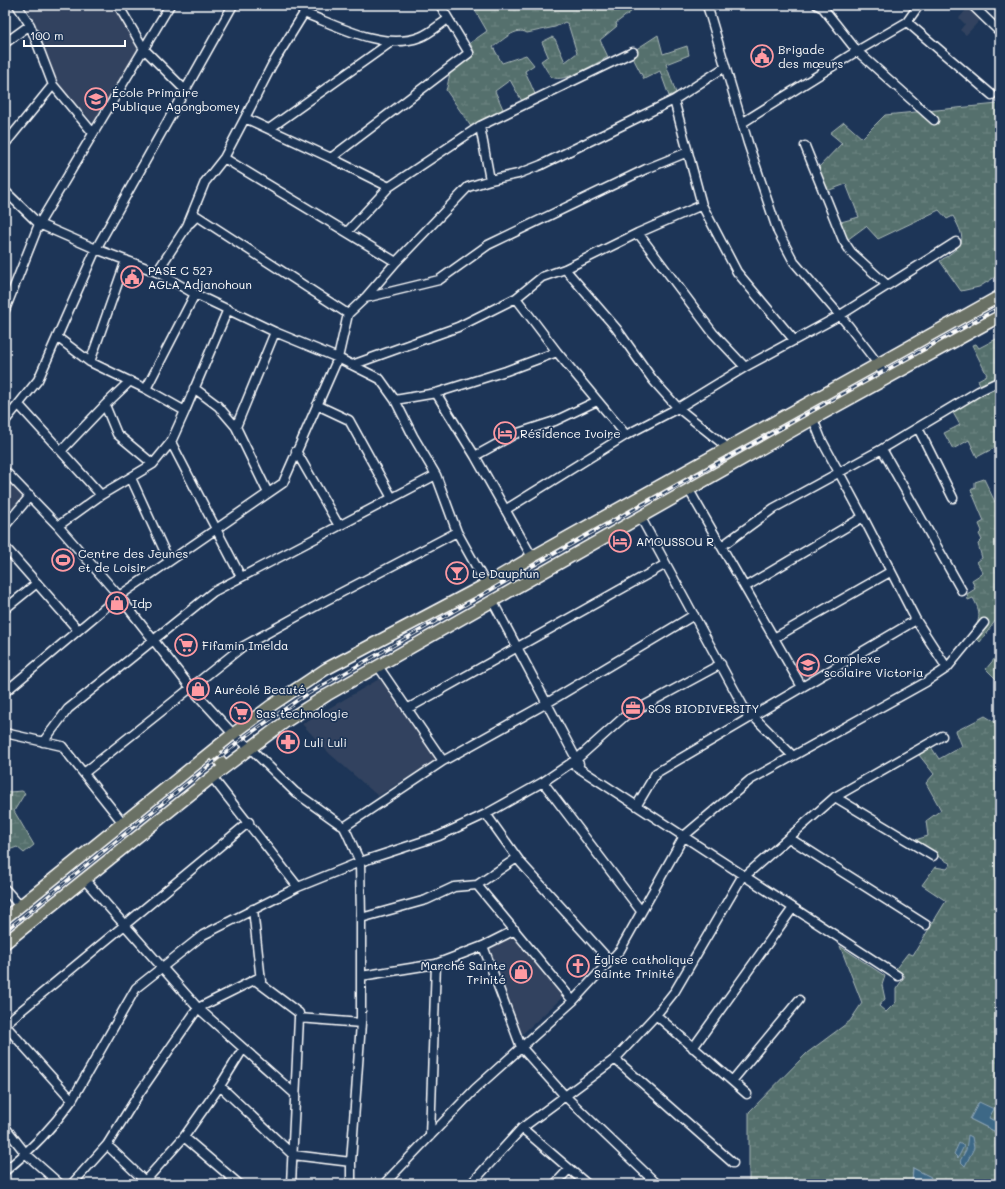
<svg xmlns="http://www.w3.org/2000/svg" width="1005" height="1189" viewBox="0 0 1005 1189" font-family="Mali,sans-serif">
	<defs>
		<pattern id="wetland-marsh" width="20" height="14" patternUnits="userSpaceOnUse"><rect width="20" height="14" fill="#55706d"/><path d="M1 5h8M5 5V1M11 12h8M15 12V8" fill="none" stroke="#6e8583"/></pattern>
	</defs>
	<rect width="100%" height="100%" fill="#1d3557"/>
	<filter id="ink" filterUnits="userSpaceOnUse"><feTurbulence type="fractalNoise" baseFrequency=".025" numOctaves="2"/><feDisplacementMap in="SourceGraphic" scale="8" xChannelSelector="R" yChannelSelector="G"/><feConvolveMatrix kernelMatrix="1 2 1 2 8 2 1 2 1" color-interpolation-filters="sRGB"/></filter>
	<g filter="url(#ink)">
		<!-- built -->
		<path fill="#32435e" d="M25,5H113L140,49L94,124L58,83L35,22Z
			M969,7L981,19L966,35L960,30L965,24L959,18Z
			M5,475L24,494L5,517Z
			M812,651L822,668L803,679L793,662Z
			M381,678L436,760L378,796L330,754L302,724Z
			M514,934L566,994L519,1037L489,949Z"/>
		<!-- wetland -->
		<path fill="url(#wetland-marsh)" stroke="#aab8b6" d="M472,5H640L616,23L617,26L600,40L608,57C596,63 564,84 552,77C548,74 544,65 541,61L548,56L542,42L552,37L555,39L565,62L577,53L568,24L565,22L555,27L527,33C516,26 502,41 493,47L502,63L526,55L534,65L525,71L535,94L522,101L510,80L495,91L503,109L472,128L446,90C449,83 448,74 453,68C458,63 467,61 473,55V49L470,43L487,31Z
			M658,35L663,54L687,46L689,55L666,64L676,93L669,96L660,71L644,79L633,58L637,55L635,50Z
			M1000,102V274L979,287L961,291L940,261C964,244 968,243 953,216L947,219L939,210L878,239L866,226L847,240L841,222L859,217L846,184L827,191L818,168L842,143L830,133L844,122L862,138L885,115L998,104Z
			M1000,337V445L977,457L969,440L953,449L944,433L960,425L952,411L984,393L978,380L987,375L972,345L976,344L979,348Z
			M984,479L995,502L1000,499V618L998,617L980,642L972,633C981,619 981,612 973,598L968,600L967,594L975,589L972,580L983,573L977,562L982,558L978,544L982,540L979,534L982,531L979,524L984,521L971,490L975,487V482Z
			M1000,652V683L986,669Z
			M985,716L1000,725V1124L989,1118L970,1119L1000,1134V1183L927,1184L930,1177L913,1168L912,1184H749V1112L807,1053L850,1021L862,1003L840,946L885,976L882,985L885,999L879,1006L886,1012L896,1002V989L905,976L894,971L908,953L913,955L946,901L922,885L935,867L947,869L951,864L912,841L928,836L926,821L941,810L926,783L934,774L919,755L931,747L939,759L962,746L956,731Z
			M5,790L9,792L22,791L25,793L14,811L34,845L24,853L17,847L6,851L5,850Z"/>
		<!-- water -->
		<path fill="#3e6786" stroke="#8ba4b6" d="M979,1102L994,1109L989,1118L1000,1124V1134L970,1119Z
			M968,1135L972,1137L974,1148L965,1166L960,1161L966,1150Z
			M959,1143L964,1146L958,1158L954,1154Z
			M913,1168L931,1177L927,1184H912Z"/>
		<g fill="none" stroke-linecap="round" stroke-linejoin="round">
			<!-- minor casing -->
			<g stroke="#fff" stroke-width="11">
				<path id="minor" d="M17,5L30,25L53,85L93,133
					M118,5L144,49L185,90
					M707,5L748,143L778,232L794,262L848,325L878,364L886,379
					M817,5L823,8L857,51L934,120
					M972,5L1000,32
					M708,9L715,5
					M304,13C338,26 383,51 420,37C429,34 439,25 448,19
					M907,22L992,95
					M5,43L30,25
					M674,100L702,205L737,272L794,340
					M245,118L331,158L389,187
					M742,123L857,51L907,22L919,5
					M480,126L490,180
					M269,129L391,42
					M5,144L53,85
					M805,146L843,240L851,252L887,285
					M224,158L396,262
					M331,158L469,53L440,5
					M5,191L39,224L96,249L157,272L195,294L275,332L338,358L380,379L395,400L413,436L436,475L457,532L486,584
					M190,223L197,216L348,314
					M347,232L389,187L480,126L633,52
					M638,233L713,333L745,367
					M565,269L616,328L653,380L678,408L728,448
					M157,272L187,226L205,182L224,158L245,118L272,65L309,5
					M365,298L439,280L488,245L646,169L688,152
					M516,298L557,352L626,435
					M5,310L39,224L170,5
					M57,337L90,362L146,389L185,411
					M90,362L126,260
					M352,365L458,327L516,298L542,277L565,269L638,233L702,205
					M194,388L218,406L236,427L268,493
					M146,389L195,294
					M436,393L475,456L532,557
					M395,400L436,393L506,371L557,352
					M19,405L101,495
					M105,405L117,434L153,464
					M317,405L349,420L392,498
					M5,421L38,380L96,249L233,5
					M236,427L275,332
					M918,428L953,498
					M171,442L241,577
					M882,449L962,591
					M62,450L105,405L130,381
					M296,451L339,526
					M475,456L515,434L555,421L597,401
					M5,471L58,526L119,596L191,688L233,734L250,748L295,792L334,820L344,827L347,833L360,862L361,918V1023L351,1162V1184
					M131,478L169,561
					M689,490L802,687
					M505,510L626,435L678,408L745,367L839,316L956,242
					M641,518L749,717
					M5,526L30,496
					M58,526L101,495L153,464L171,442L185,411L228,309
					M722,546L774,508L882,449L979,391L1000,381
					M5,547L78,630
					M745,587L863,517
					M493,602L579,764
					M5,609L37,583
					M774,638L890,572
					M378,666L443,761
					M947,668L984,623
					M5,692L119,596L283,483L338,358L348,314L365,298L396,262L468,187L490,180L518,174L541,165L674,100L725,67
					M407,709L666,564
					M750,713L793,756
					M5,733L62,746L123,823
					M43,742L68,709L213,592L436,475
					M571,763L898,976
					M84,773L242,647L325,601L457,532
					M212,777L298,887
					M543,782L641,911
					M835,797L933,856
					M637,805L656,773L916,620
					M486,814L521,863L610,961
					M344,827L443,761L547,703L694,615
					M789,838L926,925
					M745,876L835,797L942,736
					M84,879L198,1008L296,1095
					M477,885L573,1001
					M5,889L20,906
					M253,909L261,981
					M361,918L426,900L454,887L477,885L517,858
					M483,946L521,1047L565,1096L657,1184
					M361,976L436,964L483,946L515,930
					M255,980L299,1013V1018L291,1184
					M656,1015L747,1094
					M299,1018L361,1023
					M5,1024L249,822
					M5,1025L72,1100
					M693,1048L793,908
					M615,1059L733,1163
					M732,1081L799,1000
					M220,1086L293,1155L351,1162
					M5,1127L26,1154L60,1184
					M522,1128L587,1184
					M430,1136L436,964
					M184,1137L239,1184
					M107,1145L148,1184
					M5,1171C31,1150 53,1127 72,1100L136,988L203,935L298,887L360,862L439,836L486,814L543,782L577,759L625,716L721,664
					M145,1181L184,1137L220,1086L243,1049
					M72,1184L107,1145L140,1092L198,1008L260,977
					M384,1184L475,1089L573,1001L620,950L684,836L750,780L926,682L947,668L916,620L863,517L821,439L813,419
					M471,1184L522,1128L615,1059L656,1015L675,991L743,875
					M555,1184L569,1169"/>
			</g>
			<!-- major casing -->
			<g stroke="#fff" stroke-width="14">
				<path id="major" d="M212,751L225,767
					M5,918L233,734L272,705L326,669L481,587L532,557L1000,296
					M5,943L212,777L285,722L327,695L813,419L1000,316"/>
			</g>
			<!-- minor -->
			<use href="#minor" stroke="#1d3557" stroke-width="8"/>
			<!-- major -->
			<use href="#major" stroke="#6b7165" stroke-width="11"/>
			<!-- rail casing -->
			<g stroke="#fff" stroke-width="3.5">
				<path id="rail" d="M5,931L241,740L299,699L591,533L1000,307"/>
			</g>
			<!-- rail -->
			<use href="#rail" stroke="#1d3557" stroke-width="2" stroke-dasharray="6" stroke-linecap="butt"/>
		</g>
	</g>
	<!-- icons -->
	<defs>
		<g id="civic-ring" transform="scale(1.15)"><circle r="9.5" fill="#1d3557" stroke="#ff9aa2" stroke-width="1.5"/><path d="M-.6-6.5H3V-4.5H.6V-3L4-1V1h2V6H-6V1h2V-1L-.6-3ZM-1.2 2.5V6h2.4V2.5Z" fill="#ff9aa2"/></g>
		<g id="school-ring" transform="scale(1.15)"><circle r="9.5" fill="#1d3557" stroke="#ff9aa2" stroke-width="1.5"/><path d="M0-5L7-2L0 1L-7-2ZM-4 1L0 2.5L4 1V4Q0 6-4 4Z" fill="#ff9aa2"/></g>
		<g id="hotel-ring" transform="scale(1.15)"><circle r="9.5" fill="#1d3557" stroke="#ff9aa2" stroke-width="1.5"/><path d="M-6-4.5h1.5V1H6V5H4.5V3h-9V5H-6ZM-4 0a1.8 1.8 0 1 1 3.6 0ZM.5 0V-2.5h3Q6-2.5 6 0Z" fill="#ff9aa2"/></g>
		<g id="stadium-ring" transform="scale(1.15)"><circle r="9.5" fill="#1d3557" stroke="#ff9aa2" stroke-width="1.5"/><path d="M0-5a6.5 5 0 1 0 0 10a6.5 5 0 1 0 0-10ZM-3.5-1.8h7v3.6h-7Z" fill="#ff9aa2"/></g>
		<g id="bar-ring" transform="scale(1.15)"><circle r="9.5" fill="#1d3557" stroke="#ff9aa2" stroke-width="1.5"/><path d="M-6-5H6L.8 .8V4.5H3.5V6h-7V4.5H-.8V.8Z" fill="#ff9aa2"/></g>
		<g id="shop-ring" transform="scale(1.15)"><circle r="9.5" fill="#1d3557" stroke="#ff9aa2" stroke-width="1.5"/><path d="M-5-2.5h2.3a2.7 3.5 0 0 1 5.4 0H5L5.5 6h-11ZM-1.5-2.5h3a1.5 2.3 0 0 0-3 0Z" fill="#ff9aa2"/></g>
		<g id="supermarket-ring" transform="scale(1.15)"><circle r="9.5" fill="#1d3557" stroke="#ff9aa2" stroke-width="1.5"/><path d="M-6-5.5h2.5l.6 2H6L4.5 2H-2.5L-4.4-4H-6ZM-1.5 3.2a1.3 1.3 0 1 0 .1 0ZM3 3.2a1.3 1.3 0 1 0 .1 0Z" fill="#ff9aa2"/></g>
		<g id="office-ring" transform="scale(1.15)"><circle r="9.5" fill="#1d3557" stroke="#ff9aa2" stroke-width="1.5"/><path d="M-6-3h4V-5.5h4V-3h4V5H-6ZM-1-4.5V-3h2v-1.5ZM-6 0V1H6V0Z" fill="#ff9aa2"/></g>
		<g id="pharmacy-ring" transform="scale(1.15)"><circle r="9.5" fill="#1d3557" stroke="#ff9aa2" stroke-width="1.5"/><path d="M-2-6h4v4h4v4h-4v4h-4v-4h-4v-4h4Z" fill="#ff9aa2"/></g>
		<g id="church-ring" transform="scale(1.15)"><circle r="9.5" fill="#1d3557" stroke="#ff9aa2" stroke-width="1.5"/><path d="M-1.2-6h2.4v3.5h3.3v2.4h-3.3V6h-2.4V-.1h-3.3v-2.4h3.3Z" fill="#ff9aa2"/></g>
	</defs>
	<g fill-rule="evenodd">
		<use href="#civic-ring" x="762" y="56"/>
		<use href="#school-ring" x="96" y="99"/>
		<use href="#civic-ring" x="132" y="277"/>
		<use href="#hotel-ring" x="505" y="433"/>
		<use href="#hotel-ring" x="620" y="541"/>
		<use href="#stadium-ring" x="63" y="560"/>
		<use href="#bar-ring" x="457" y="573"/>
		<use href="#shop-ring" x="117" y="603"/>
		<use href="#supermarket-ring" x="186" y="645"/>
		<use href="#school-ring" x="808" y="665"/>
		<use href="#shop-ring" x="198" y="689"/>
		<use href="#office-ring" x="633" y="708"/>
		<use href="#supermarket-ring" x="241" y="713"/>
		<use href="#pharmacy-ring" x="288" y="742"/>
		<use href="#church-ring" x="578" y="966"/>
		<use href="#shop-ring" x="521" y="972"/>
	</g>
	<g text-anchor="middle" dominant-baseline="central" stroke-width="3.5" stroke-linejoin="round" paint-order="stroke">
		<!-- poi labels -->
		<g font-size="12" fill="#fff" stroke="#1d3557" text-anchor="start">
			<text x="778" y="49">Brigade<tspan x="778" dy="14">des mœurs</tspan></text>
			<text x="112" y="92">École Primaire<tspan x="112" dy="14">Publique Agongbomey</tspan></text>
			<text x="148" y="270">PASE C 527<tspan x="148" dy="14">AGLA Adjanohoun</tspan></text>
			<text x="520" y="433">Résidence Ivoire</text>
			<text x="636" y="541">AMOUSSOU R</text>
			<text x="78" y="553">Centre des Jeunes<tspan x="78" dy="14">et de Loisir</tspan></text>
			<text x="472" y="573">Le Dauphun</text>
			<text x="132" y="603">Idp</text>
			<text x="202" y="645">Fifamin Imelda</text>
			<text x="824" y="658">Complexe<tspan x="824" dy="14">scolaire Victoria</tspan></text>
			<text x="214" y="689">Auréolé Beauté</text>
			<text x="648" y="708">SOS BIODIVERSITY</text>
			<text x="256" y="713">Sas technologie</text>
			<text x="304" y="742">Luli Luli</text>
			<text x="594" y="959">Église catholique<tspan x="594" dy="14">Sainte Trinité</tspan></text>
			<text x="506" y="965" text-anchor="end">Marché Sainte<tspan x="506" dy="14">Trinité</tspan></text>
		</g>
	</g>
	<!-- margin -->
	<rect width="1005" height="1189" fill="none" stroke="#1d3557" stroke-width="20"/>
	<rect x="10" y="10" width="985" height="1169" fill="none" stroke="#fff" stroke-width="1.5" filter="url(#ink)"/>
	<!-- scale -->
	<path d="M24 40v6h101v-6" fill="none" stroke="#ffffff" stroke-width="2"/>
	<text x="30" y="40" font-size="12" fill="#ffffff" stroke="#1d3557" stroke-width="3" paint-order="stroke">100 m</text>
</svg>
